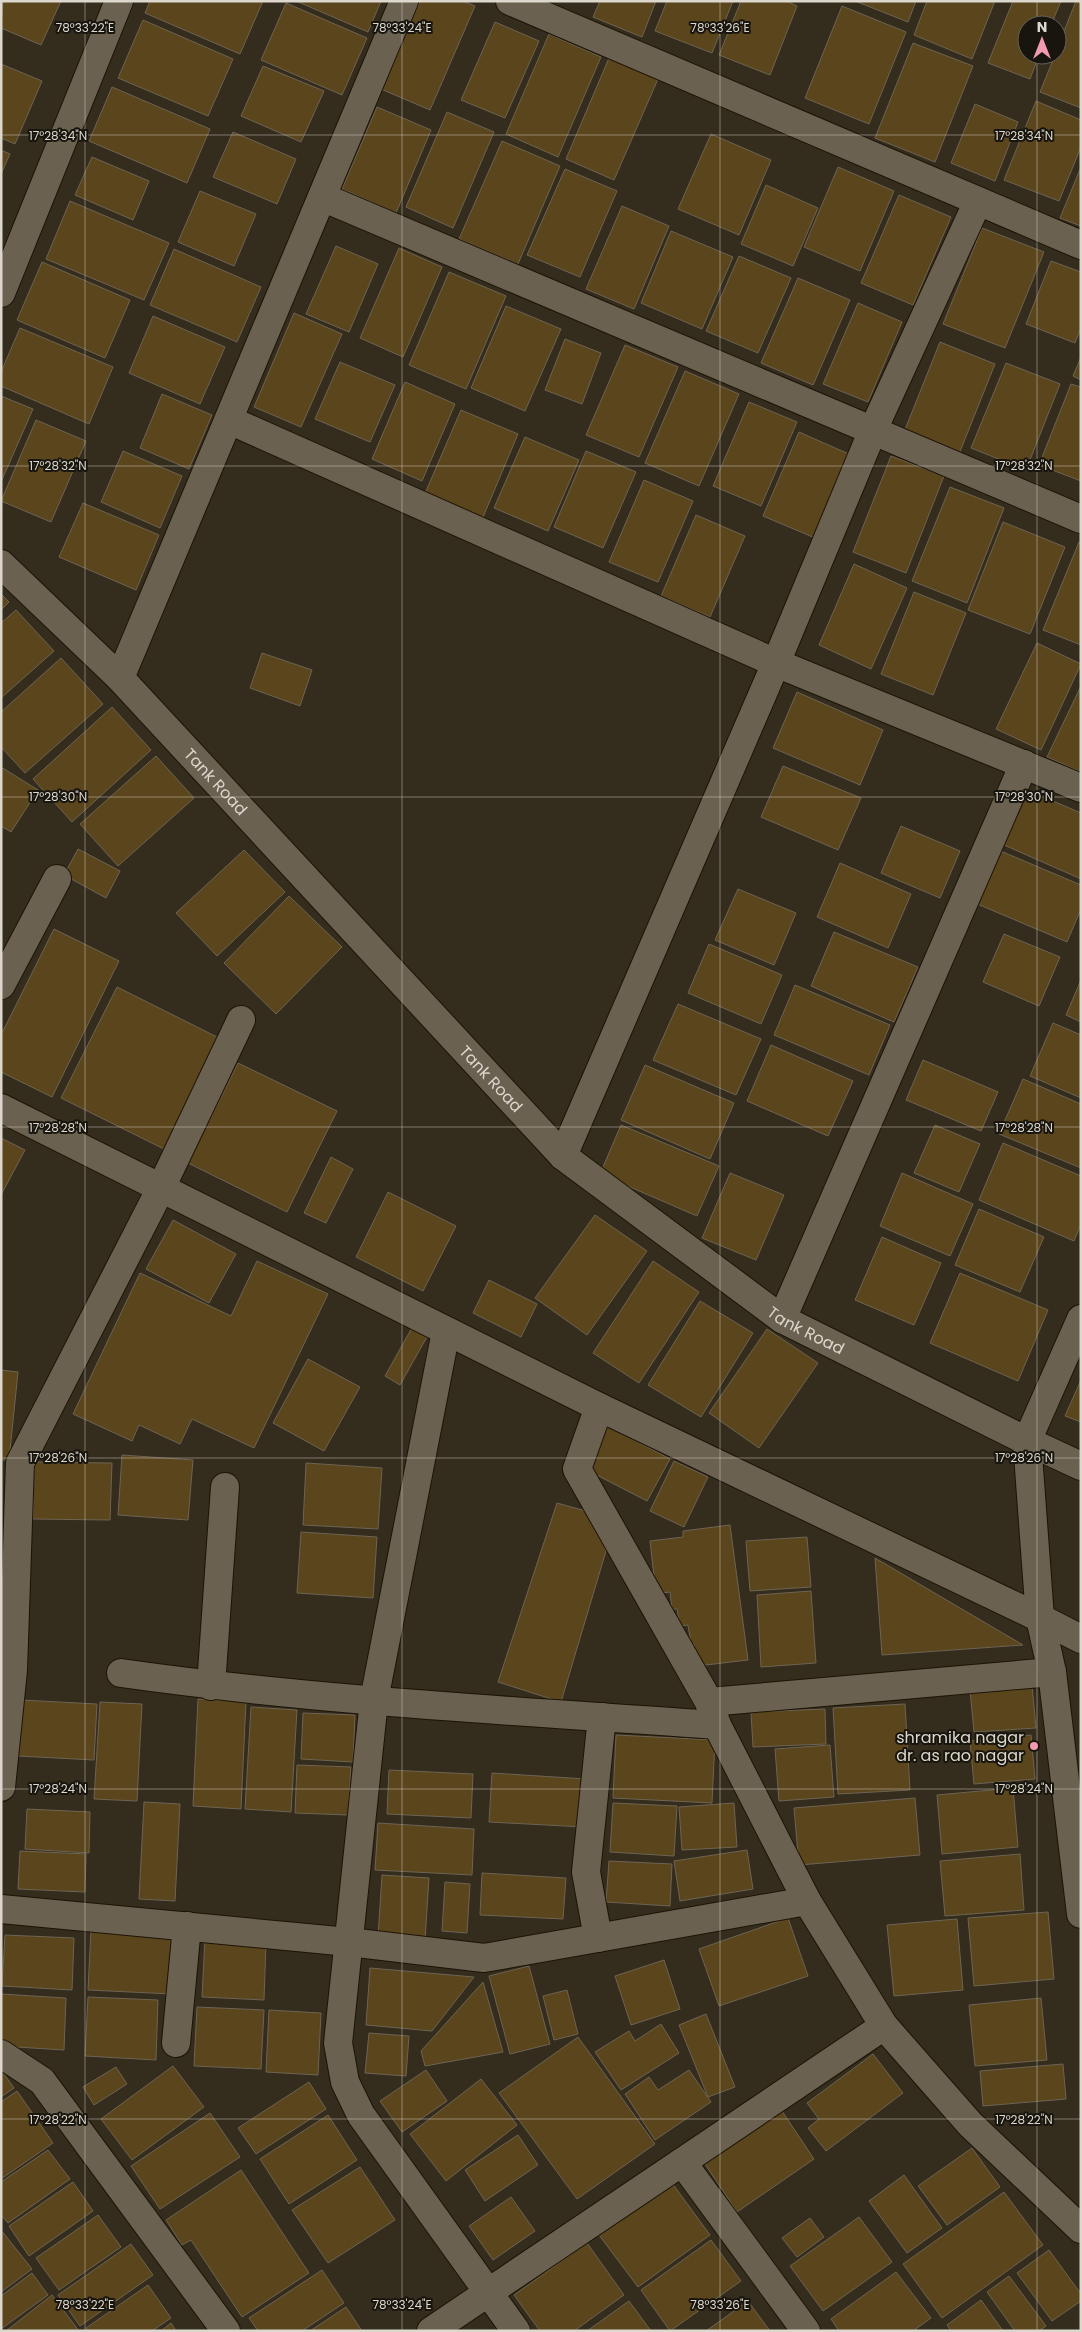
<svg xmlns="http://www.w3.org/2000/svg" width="1082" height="2332" viewBox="0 0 1082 2332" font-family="Poppins,sans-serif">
	<rect width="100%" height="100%" fill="#342c1d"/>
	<!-- building -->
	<path fill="#5b451c" stroke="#6d6453" d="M3,1H61L41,45L1,28Z
		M150,1H263L240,54L145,13Z
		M296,1H381L368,32Z
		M420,1H463L475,6L430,110L381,89Z
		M600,1H656L642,37L593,17Z
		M667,1H733L712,53L655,31Z
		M741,1H786L797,6L770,75L719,55Z
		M855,1H916L908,22Z
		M927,1H995L972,59L914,35Z
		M1013,1H1061L1051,25H1027V55H1039L1030,79L988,63Z
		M1076,1L1081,3V108L1040,92L1055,55H1057V49Z
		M286,3L367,38L342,95L261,60Z
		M842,6L906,32L869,124L805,98Z
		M143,20L233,59L208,116L118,78Z
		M495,22L539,41L505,118L461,100Z
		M549,34L601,57L558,157L506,134Z
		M913,43L973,66L935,162L875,138Z
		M609,58L658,79L614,180L566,159Z
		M1,64L42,81L15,144L1,138Z
		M263,66L324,91L301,142L241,116Z
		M112,87L210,129L187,183L89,141Z
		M1036,101L1081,120V147L1059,201L1004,180Z
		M975,104L1018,122L995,181L951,163Z
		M377,107L431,130L396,213L342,189Z
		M447,112L494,132L453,228L406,207Z
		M233,132L296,159L277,204L213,177Z
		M711,134L771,160L739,235L678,209Z
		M502,141L560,166L518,264L459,239Z
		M1,150L10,154L1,174Z
		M92,157L149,181L133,220L75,195Z
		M838,167L894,191L860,271L804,247Z
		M1081,167V226L1060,218Z
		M565,169L617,191L580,277L527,255Z
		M766,185L818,208L793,266L741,244Z
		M200,191L256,214L234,266L178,242Z
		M899,195L951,217L913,305L861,283Z
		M70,201L169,243L144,300L46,259Z
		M622,206L669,226L634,309L586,289Z
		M982,228L1044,252L1005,348L943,324Z
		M671,231L733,257L702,329L641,303Z
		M336,246L378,264L349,332L306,314Z
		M399,248L442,267L403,357L360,338Z
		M174,249L261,287L237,342L150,305Z
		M739,256L791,278L758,353L706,331Z
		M1051,261L1081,272V328L1075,343L1026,324Z
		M42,262L130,300L105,358L17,320Z
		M449,272L506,296L466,389L409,365Z
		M798,278L850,300L813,385L761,363Z
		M858,303L902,322L868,402L823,384Z
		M506,306L561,329L525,411L471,388Z
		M294,313L342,334L301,427L254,407Z
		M153,316L225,347L200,404L129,373Z
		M20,328L113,367L89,424L1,386V372Z
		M565,339L601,353L582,404L545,390Z
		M940,342L995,364L959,454L904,432Z
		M625,345L678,367L639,457L586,435Z
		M1081,357V380L1073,376Z
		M340,362L395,385L370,442L315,419Z
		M1006,363L1060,384L1026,470L971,448Z
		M685,371L739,394L699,486L645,463Z
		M405,382L455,404L422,481L372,459Z
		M1071,384L1081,387V481L1039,465Z
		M162,394L212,415L189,469L140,448Z
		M1,396L33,409L1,482Z
		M749,402L797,422L761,506L713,486Z
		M461,410L518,434L481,522L423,498Z
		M36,420L86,441L51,522L1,501Z
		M799,432L851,455L815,538L763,516Z
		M525,437L579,460L548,531L494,508Z
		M123,451L182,476L160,528L101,502Z
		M586,451L636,472L603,548L554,527Z
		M891,456L944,476L906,573L853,552Z
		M644,480L693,501L658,582L609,562Z
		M950,487L1004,508L967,603L912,581Z
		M83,503L159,535L136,590L59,557Z
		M696,515L745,536L710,617L661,596Z
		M1003,522L1065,547L1030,634L968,610Z
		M1079,542L1081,543V645L1043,630Z
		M854,564L907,588L871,669L819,645Z
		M914,592L966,613L933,695L881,674Z
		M1,594L9,602L1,610Z
		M16,610L54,651L1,698V623Z
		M1037,643L1081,664L1041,750L996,729Z
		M262,653L312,670L300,706L250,688Z
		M61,658L103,704L25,773L1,747V712Z
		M1081,686V772L1047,757Z
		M797,692L883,730L860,785L773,748Z
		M112,707L151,750L72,822L33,779Z
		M156,756L194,798L118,866L80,824Z
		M783,766L861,798L838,850L761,817Z
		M1,767L38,790L11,832L1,826Z
		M1027,790L1081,813V879L1004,845Z
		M901,826L960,851L940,898L881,873Z
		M78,849L120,871L106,898L64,875Z
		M244,850L285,892L217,956L176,913Z
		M998,850L1081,885V909L1067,942L975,903Z
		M840,863L911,894L888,948L817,917Z
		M738,889L796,913L774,965L715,940Z
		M289,896L342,947L276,1014L224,963Z
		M54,929L119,961L52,1097L1,1072V1035Z
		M834,932L918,967L894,1022L811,986Z
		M1004,934L1060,957L1039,1006L983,982Z
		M709,944L782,975L761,1024L688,993Z
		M1081,980V1022L1066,1015Z
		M795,985L890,1025L869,1075L774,1035Z
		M117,987L223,1040L168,1151L61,1098Z
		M678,1004L761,1039L736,1095L653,1060Z
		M1053,1023L1081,1035V1098L1030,1076Z
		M771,1045L853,1081L828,1136L747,1101Z
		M923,1060L998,1092L981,1131L906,1100Z
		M238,1063L337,1111L287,1212L188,1163Z
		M645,1065L734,1103L710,1159L621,1120Z
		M1023,1079L1081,1104V1168L999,1134Z
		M621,1125L719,1166L697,1216L600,1174Z
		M935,1125L980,1144L959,1192L914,1173Z
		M1,1138L25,1150L1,1195Z
		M1003,1143L1081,1176V1224L1074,1241L979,1200Z
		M331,1157L353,1169L326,1223L304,1213Z
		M730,1173L784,1195L756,1260L702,1238Z
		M902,1173L973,1204L950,1256L880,1226Z
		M388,1192L456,1226L423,1291L356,1257Z
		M979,1209L1044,1237L1020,1292L955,1265Z
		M595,1215L647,1251L587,1335L535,1298Z
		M173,1220L236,1254L209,1303L146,1269Z
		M882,1237L941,1263L914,1325L855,1300Z
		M257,1261L328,1294L254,1448L192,1419L180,1444L139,1425L132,1441L73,1414L140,1273L231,1316Z
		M653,1261L699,1292L639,1383L593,1353Z
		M960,1273L1048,1310L1018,1381L930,1343Z
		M489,1280L537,1304L521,1337L473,1313Z
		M700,1301L753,1333L701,1417L648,1385Z
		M413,1326L428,1335L400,1385L385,1376Z
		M767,1329L818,1363L759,1448L709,1413Z
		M308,1359L360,1387L324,1451L273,1423Z
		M1,1370L18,1372L9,1460H1Z
		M1081,1380V1422L1065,1416Z
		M608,1426L670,1459L647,1501L585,1469Z
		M122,1455L193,1460L188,1520L118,1515Z
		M674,1461L708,1477L684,1527L650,1511Z
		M34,1462L112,1463L110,1520L33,1519Z
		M306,1463L382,1468L378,1529L303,1525Z
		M557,1503L593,1513L606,1551L561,1702L498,1682Z
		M730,1525L748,1660L697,1666L694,1644H691L688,1625L680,1626L677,1609H672L670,1592L656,1594L650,1541L683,1537V1531Z
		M301,1532L377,1537L373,1598L297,1593Z
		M807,1537L811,1587L750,1591L746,1541Z
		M875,1558L1023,1645L882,1655Z
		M811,1591L816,1663L761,1667L757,1595Z
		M1032,1685L1036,1728L974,1732L970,1690Z
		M198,1699L246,1701L241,1809L193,1806Z
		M21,1700L97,1704L94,1760L18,1756Z
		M100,1702L142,1704L137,1801L94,1799Z
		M905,1704L910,1790L838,1794L833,1708Z
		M251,1707L297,1710L291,1812L245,1809Z
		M825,1709L826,1744L753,1747L751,1712Z
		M303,1713L355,1715L353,1762L301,1759Z
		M616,1735L715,1740L712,1803L613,1798Z
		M1031,1735L1035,1779L974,1784L970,1741Z
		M830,1745L834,1797L779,1801L775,1749Z
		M297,1765L351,1767L348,1815L295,1813Z
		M389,1770L473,1774L471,1818L387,1814Z
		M492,1773L586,1779L584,1827L489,1822Z
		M1013,1788L1018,1847L942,1854L937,1795Z
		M915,1798L920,1855L799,1865L794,1808Z
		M144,1802L180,1804L175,1901L139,1899Z
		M613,1803L677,1806L674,1856L610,1852Z
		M734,1803L737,1847L682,1850L679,1807Z
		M27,1809L90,1812L89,1853L25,1849Z
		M378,1823L474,1829L472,1875L375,1870Z
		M747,1850L753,1889L680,1901L674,1861Z
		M20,1851L86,1854L85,1892L18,1889Z
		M1020,1854L1024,1910L945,1916L940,1861Z
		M609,1861L672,1864L670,1906L606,1902Z
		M482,1873L566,1878L563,1919L480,1915Z
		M382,1875L429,1878L425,1940L378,1937Z
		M445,1882L470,1884L467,1933L442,1931Z
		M1048,1912L1054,1979L974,1986L968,1918Z
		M788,1918L808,1976L719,2006L699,1949Z
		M957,1919L963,1990L894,1996L887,1925Z
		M91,1930L175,1934L172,1994L88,1990Z
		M5,1935L74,1938L72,1990L2,1986Z
		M205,1938L266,1942L264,2000L202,1997Z
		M664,1960L680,2009L631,2025L615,1976Z
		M529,1966L550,2044L510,2054L489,1976Z
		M370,1968L474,1977L432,2031L366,2025Z
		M483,1982L503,2052L425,2066L421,2051Z
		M567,1990L578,2034L554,2040L543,1996Z
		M1,1994L66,1998L64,2050L1,2046Z
		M88,1997L158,2000L156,2060L85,2056Z
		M1041,1998L1047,2060L975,2066L969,2005Z
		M197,2007L264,2010L261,2069L194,2066Z
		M269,2010L321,2013L318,2075L266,2072Z
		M706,2014L735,2087L708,2097L679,2025Z
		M661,2024L679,2053L621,2090L595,2052L629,2031L635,2041Z
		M369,2033L409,2036L406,2076L365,2073Z
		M578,2037L655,2144L577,2199L499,2093Z
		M873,2054L903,2093L826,2151L808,2128L819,2119L807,2103Z
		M1063,2064L1066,2099L983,2106L980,2071Z
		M173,2066L204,2107L132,2160L101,2119Z
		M116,2067L127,2084L94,2105L83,2087Z
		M1,2070L14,2088L1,2097Z
		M426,2070L447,2101L402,2132L380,2101Z
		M689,2070L711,2102L655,2140L625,2094L649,2077L658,2090Z
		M481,2079L517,2125L446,2181L410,2134Z
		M309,2082L326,2109L256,2154L238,2128Z
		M17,2091L53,2143L1,2179V2102Z
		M782,2111L814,2159L737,2212L705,2164Z
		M210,2113L240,2157L160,2209L131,2166Z
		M328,2115L357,2160L289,2204L260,2159Z
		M518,2135L538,2165L485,2201L465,2170Z
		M972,2148L1000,2187L947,2225L918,2186Z
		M48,2150L70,2179L8,2223L1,2215V2182Z
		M360,2167L395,2220L328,2263L292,2210Z
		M241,2170L309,2273L242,2317L191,2240L182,2245L166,2220Z
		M904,2175L942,2228L907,2253L869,2201Z
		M73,2182L93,2211L29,2256L9,2226Z
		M672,2183L710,2235L638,2287L599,2235Z
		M1004,2192L1043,2245L942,2318L903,2264Z
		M511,2197L535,2231L493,2260L469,2226Z
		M98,2215L121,2247L59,2290L36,2258Z
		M859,2217L892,2262L823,2311L790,2266Z
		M810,2218L824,2237L797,2257L782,2238Z
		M1,2230L32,2269L1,2292Z
		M711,2240L741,2281L670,2331L641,2290Z
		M587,2243L624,2295L574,2331H540L514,2295Z
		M131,2244L153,2275L80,2326L58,2295Z
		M1049,2250L1081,2294V2301L1052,2321L1017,2273Z
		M322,2270L344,2303L302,2331H258L249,2318Z
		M896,2272L931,2318L913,2331H839L831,2319Z
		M32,2273L48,2295L1,2329V2296Z
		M1009,2276L1046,2326L1039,2331H1015L987,2292Z
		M148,2285L171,2318L152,2331H88L86,2328Z
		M52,2295L79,2331H6Z
		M981,2300L1003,2331H951L947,2325Z
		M629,2301L651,2331H587Z
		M748,2301L770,2331H706Z
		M346,2307L362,2331H310Z
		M171,2323L176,2331H161Z"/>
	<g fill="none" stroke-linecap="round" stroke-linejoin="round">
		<!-- minor casing -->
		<g stroke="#1c1406" stroke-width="30">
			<g id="minor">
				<path d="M510,1L1081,245"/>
				<path d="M322,197L1081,519"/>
				<path d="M229,420L776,663L1081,788"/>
				<path id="s1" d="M1,564L120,678L563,1156L782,1319L1027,1441L1081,1466"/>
				<path d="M120,678L404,1"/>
				<path d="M1,985L57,879"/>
				<path d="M563,1156L776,663L873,430L978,201"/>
				<path d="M782,1319L1024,764"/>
				<path d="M446,1331L374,1700L338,2043L345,2082L361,2115L516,2331"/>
				<path d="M599,1407L577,1469L709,1702L717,1725L807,1901L884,2026L970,2124L1081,2229"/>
				<path d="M1040,1618L1081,1639"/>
				<path d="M121,1673C318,1701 518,1711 717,1725"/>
				<path d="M211,1686L225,1487"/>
				<path d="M709,1702L1052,1672"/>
				<path d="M1,1787L13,1670L20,1463L161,1188L241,1020"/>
				<path d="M1,1909L349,1942L484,1958L807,1901"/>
				<path d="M598,1938L586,1872L602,1717"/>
				<path d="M176,2043L187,1926"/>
				<path d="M1,2054L42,2081L226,2331"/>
				<path d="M682,2162L806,2331"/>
				<path d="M431,2331L884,2026"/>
			</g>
		</g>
		<!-- tertiary casing -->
		<g stroke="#1c1406" stroke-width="30">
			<path id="tertiary" d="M1,293L119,1
				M1,1108L599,1407L1040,1618
				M1081,1319L1027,1441L1040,1618L1052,1672L1081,1914"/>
		</g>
		<!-- minor -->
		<use href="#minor" stroke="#6a6151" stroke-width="28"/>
		<!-- tertiary -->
		<use href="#tertiary" stroke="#6a6151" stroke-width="28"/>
	</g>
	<!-- ticks -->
	<path fill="none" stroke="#ddd8ce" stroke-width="1" stroke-opacity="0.45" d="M85,1V2331M402,1V2331M720,1V2331M1037,1V25M1037,55V2331M1,135H1081M1,466H1081M1,797H1081M1,1127H1081M1,1458H1081M1,1789H1081M1,2119H1081"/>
	<!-- markers -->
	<circle fill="#f29aaf" stroke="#18150e" stroke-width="2" cx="1034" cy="1746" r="5"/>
	<g text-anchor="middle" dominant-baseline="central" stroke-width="4" stroke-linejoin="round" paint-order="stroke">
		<!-- street labels -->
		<g font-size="16" fill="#ddd8ce" stroke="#18150e">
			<text stroke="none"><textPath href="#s1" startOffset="306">Tank Road</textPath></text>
			<text stroke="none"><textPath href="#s1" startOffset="711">Tank Road</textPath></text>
			<text stroke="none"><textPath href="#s1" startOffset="1116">Tank Road</textPath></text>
		</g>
		<!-- poi labels -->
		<g font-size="16" fill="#ddd8ce" stroke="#18150e" text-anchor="end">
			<text x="1024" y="1737">shramika nagar<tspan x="1024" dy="18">dr. as rao nagar</tspan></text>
		</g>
	</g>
	<g font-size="12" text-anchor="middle" fill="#ddd8ce" stroke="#18150e" stroke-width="4" stroke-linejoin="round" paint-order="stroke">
		<text x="85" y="32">78°33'22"E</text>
		<text x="402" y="32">78°33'24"E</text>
		<text x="720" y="32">78°33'26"E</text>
		<text x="58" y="140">17°28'34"N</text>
		<text x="1024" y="140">17°28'34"N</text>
		<text x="58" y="470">17°28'32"N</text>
		<text x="1024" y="470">17°28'32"N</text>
		<text x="58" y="801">17°28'30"N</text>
		<text x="1024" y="801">17°28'30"N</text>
		<text x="58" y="1132">17°28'28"N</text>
		<text x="1024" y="1132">17°28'28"N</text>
		<text x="58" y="1462">17°28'26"N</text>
		<text x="1024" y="1462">17°28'26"N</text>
		<text x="58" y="1793">17°28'24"N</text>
		<text x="1024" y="1793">17°28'24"N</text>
		<text x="58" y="2124">17°28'22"N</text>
		<text x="1024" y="2124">17°28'22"N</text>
		<text x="85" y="2309">78°33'22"E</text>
		<text x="402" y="2309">78°33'24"E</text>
		<text x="720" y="2309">78°33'26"E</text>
	</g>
	<!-- border -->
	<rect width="1082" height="2332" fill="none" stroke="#ddd8ce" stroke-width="5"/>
	<!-- north arrow -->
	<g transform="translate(1042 40)"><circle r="24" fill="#18150e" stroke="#67635b"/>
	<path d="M0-4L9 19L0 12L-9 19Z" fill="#f29aaf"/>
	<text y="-8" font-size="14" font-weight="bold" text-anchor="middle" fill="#ddd8ce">N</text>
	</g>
</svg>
